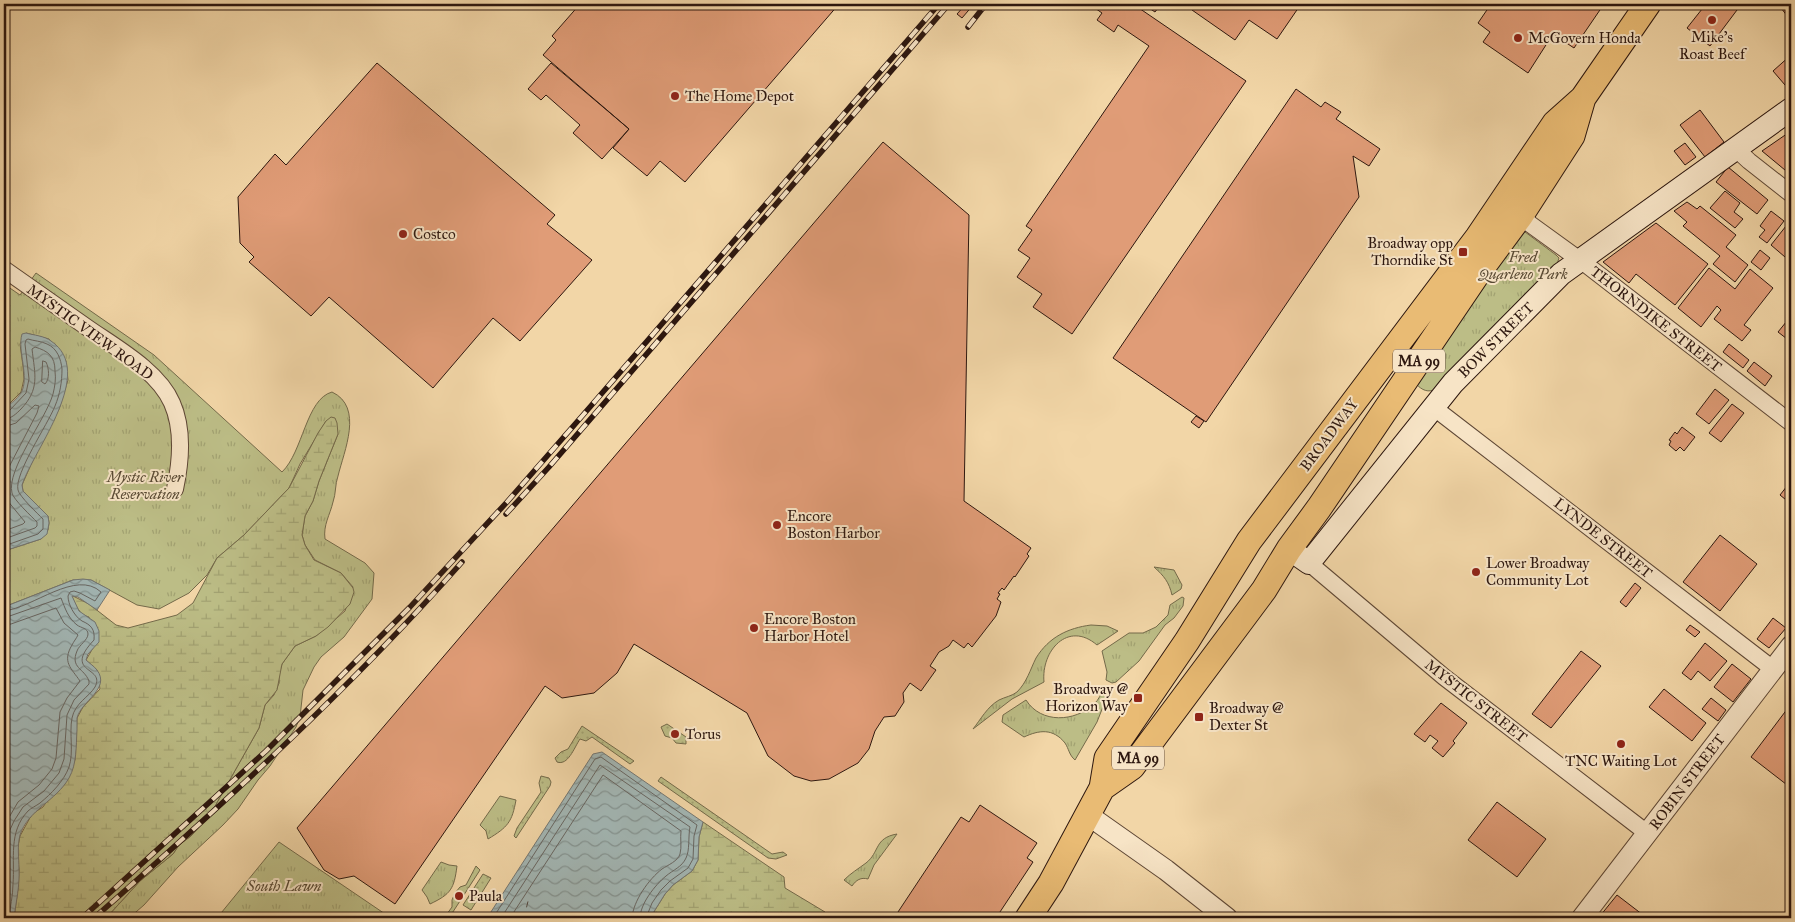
<svg xmlns="http://www.w3.org/2000/svg" width="1795" height="922" viewBox="0 0 1795 922" font-family="'IM FELL Great Primer',serif">
	<defs>
		<pattern id="grass-tufts" width="24" height="20" patternUnits="userSpaceOnUse" patternTransform="scale(1.25)"><rect width="24" height="20" fill="#bcbd86"/><path d="M3 7l-1-3M5 7V3M7 7l1-3M15 17l-1-3M17 17v-4M19 17l1-3" fill="none" stroke="#a2a272"/></pattern>
		<pattern id="wetland-marsh" width="20" height="14" patternUnits="userSpaceOnUse" patternTransform="scale(1.25)"><rect width="20" height="14" fill="#bcbd86"/><path d="M1 5h8M5 5V1M11 12h8M15 12V8" fill="none" stroke="#a2a272"/></pattern>
		<pattern id="garden-dots" width="8" height="8" patternUnits="userSpaceOnUse" patternTransform="scale(1.25)"><rect width="8" height="8" fill="#bcbd86"/><path d="M2 2h.1M6 6h.1" fill="none" stroke="#a2a272" stroke-width="1.8" stroke-linecap="round"/></pattern>
		<pattern id="water-waves" width="16" height="10" patternUnits="userSpaceOnUse" patternTransform="scale(1.25)"><rect width="16" height="10" fill="#a2b6b4"/><path d="M0 5q4-4 8 0t8 0" fill="none" stroke="#849391"/></pattern>
	</defs>
	<rect width="100%" height="100%" fill="#f2d6a7"/>
	<filter id="stains"><feTurbulence type="fractalNoise" baseFrequency=".004" numOctaves="4"/><feColorMatrix values="0 0 0 0 .2 0 0 0 0 .09 0 0 0 0 .02 0 0 0 .5 -.17"/></filter>
	<radialGradient id="worn" r=".72"><stop offset=".6" stop-color="#630" stop-opacity="0"/><stop offset="1" stop-color="#630" stop-opacity=".3"/></radialGradient>
	<!-- grass -->
	<path fill="url(#grass-tufts)" stroke="#746a4a" d="M1521,229L1556,255L1559,258L1557,264L1434,390C1425,393 1420,388 1414,382Z
		M36,273L154,355L282,472C303,452 306,399 332,392C364,407 344,451 338,476C335,484 336,494 333,502C330,515 323,525 325,539L365,563L374,573L372,599L344,637L321,657L314,667L303,690L300,717L296,727L270,766L258,780L238,809L223,825L178,867L144,905L129,918H106L140,881L173,854L179,845L191,836L210,815L259,728L265,705L274,695L279,683V674L282,664L295,646L316,636L345,611L353,587L341,573L315,560L305,545L302,535L305,516L313,501L319,481L338,434L326,421L300,464L289,488L244,535L217,558L207,575L189,593L159,609L137,605L91,580H73L4,607V551L41,539L48,530L49,523L48,516L23,491L22,485L36,453L59,409L68,380L66,361L49,339L26,333L20,344L23,366L24,379L21,392L4,409V284L20,295Z
		M1154,567L1174,570L1182,585L1181,589L1172,595C1169,582 1164,576 1154,567Z
		M1182,597L1184,598L1183,606L1174,618L1165,625L1139,661L1116,682L1112,683L1106,680L1107,672L1102,651L1129,633H1143L1156,627L1168,615L1170,605Z
		M1091,625L1107,626L1118,631L1097,645C1068,620 1041,651 1044,682L1012,699L973,729C981,719 987,707 999,700C1005,697 1012,696 1017,692C1027,682 1030,670 1036,658C1049,637 1068,628 1091,625Z
		M1105,687L1108,690V694L1097,722L1075,760C1069,755 1069,749 1065,743C1053,728 1039,730 1024,737L1002,722L1003,715L1026,700C1041,724 1075,722 1094,704C1099,700 1101,693 1105,687Z
		M500,796L516,800C512,822 508,827 488,839L486,831L480,825Z
		M897,834L874,865L868,879C861,877 856,880 852,886L844,880C851,873 858,869 866,863C880,852 874,838 897,834Z
		M279,842L391,918H217Z
		M441,862L449,865L457,866C454,889 451,894 430,904L427,897L422,890Z"/>
	<!-- wetland -->
	<path fill="url(#wetland-marsh)" stroke="#746a4a" d="M331,417L335,418L337,423L338,434L319,481L313,501L305,516L302,535L305,545L314,560L341,573L353,588L354,592L350,604L328,627L316,636L295,646L282,664L277,690L265,705L259,728L210,815L191,836L179,845L173,854L140,881L106,918H14L18,888L19,870L17,851L20,836L32,814L43,807L75,760L77,718L83,707L100,689L97,670L86,660L93,648L89,617C78,615 76,604 71,595L89,604L116,625L128,628L177,615L193,603L217,558L244,535L289,488L318,433L326,421Z
		M703,822L784,877L785,888L825,912L831,918H650L665,894L673,885L692,871L698,860L699,837Z"/>
	<!-- garden -->
	<path fill="url(#garden-dots)" stroke="#746a4a" d="M667,724L686,737V744L676,743L672,738L665,736L661,727Z
		M582,726L634,761L630,764L592,737L586,741L580,739C574,748 568,766 557,762L555,758L561,752L568,749Z
		M541,776L549,778L551,782L550,786L516,838L514,836L517,828L541,792L539,783Z
		M661,777L772,854L783,852L787,855L776,859L768,858L658,781Z
		M476,866L480,870L449,918H444L452,907V900L455,893L460,887L466,885Z
		M483,874L491,878L471,910L463,905Z"/>
	<!-- water -->
	<path fill="url(#water-waves)" stroke="#737672" d="M26,333C33,335 45,336 51,341C97,372 34,449 22,485L23,491L48,516L49,523L47,534L41,539L4,551V409C9,405 17,399 21,393C30,377 17,351 22,334Z
		M83,579L91,580L110,590L97,610L78,597L72,596L79,611L95,622L99,631V642L88,654L86,660C89,663 94,666 97,670C111,689 81,701 77,718C77,722 77,726 77,730C76,746 77,764 69,778C56,801 28,810 20,835C17,847 19,857 19,869C20,885 16,902 14,918H4V607L73,580Z
		M602,752L703,822L699,837L698,860L692,871L673,885L665,894L650,918H487L593,754Z"/>
	<g fill="none" stroke-linecap="round" stroke-linejoin="round">
		<!-- shore -->
		<path stroke="#686662" stroke-width="1" d="M43,361L46,362C49,368 50,379 45,384L42,382Z
			M4,413L10,410L26,393L29,379L25,344L26,340L28,339C34,341 41,341 47,344C57,348 61,359 62,369C62,382 60,394 55,406C48,424 14,474 18,490C19,496 38,514 43,519V529L38,534L4,546
			M4,419C11,419 16,414 21,409C40,389 35,375 32,349L35,347C48,351 55,356 55,371C56,379 55,386 53,394C46,419 6,470 12,493C13,499 32,517 37,522V526L35,528L4,539
			M4,427L16,423L35,405L39,406L37,413L9,467L4,484
			M4,487L7,500L25,522L23,524L4,531
			M4,611C33,608 76,569 101,592L95,601L80,593L74,591L70,592L68,596C68,604 74,616 82,621C91,625 95,629 94,640C62,674 106,666 95,687C89,697 75,703 72,718C69,734 74,752 69,767C64,781 51,794 40,803C36,806 31,808 28,811C8,832 15,859 13,884C13,896 10,907 9,918
			M4,618L61,598C65,608 68,618 77,625C81,628 88,628 88,634C88,640 79,645 77,651C70,668 84,668 89,681V684L74,700L67,715L64,759L59,773L44,791L23,807L14,821L9,832L6,850L8,870L4,910
			M4,625L11,624L56,608L64,623L78,635C76,639 74,641 72,645C62,662 71,668 80,681L67,698L60,712L56,758L52,769L39,785L18,802L4,826
			M493,918L595,759L601,757L697,825L694,836L693,859L688,868L670,881L661,890L652,903L646,918
			M501,918L600,765L690,827C688,837 690,850 686,858C682,867 673,870 666,876C655,885 640,904 640,918
			M510,918L603,775L681,831C680,838 682,847 680,854C678,861 668,865 662,869C649,879 633,901 632,918"/>
		<!-- ferry -->
		<path stroke="#504741" stroke-width="1" stroke-dasharray="6 5" stroke-linecap="butt" d="M524,918L529,897"/>
	</g>
	<!-- building -->
	<path fill="#e09c77" stroke="#2d170f" d="M580,4H839L685,182L660,161L647,176L613,148L629,129L543,55L556,40L552,36Z
		M966,4H974L962,18L957,14Z
		M1093,4H1133L1246,81L1072,334L1033,307L1042,294L1017,277L1030,258L1018,250L1032,230L1026,226L1149,46L1118,25L1114,32L1097,20L1102,13L1092,6Z
		M1143,4H1161L1155,12Z
		M1197,4H1301L1277,39L1249,20L1235,40L1192,10Z
		M1491,4H1604L1574,48L1553,34L1528,73L1483,42L1490,32L1478,23Z
		M1706,4H1729L1737,10L1710,46L1687,28Z
		M1778,4H1791V21Z
		M1791,55V92L1773,71Z
		M377,63L555,215L547,224L592,260L520,341L493,318L433,388L329,297L311,316L249,262L254,257L240,243L238,197L275,154L286,165Z
		M551,63L629,129L602,159L573,133L580,125L546,95L541,100L528,89Z
		M1296,89L1321,107L1325,102L1341,112L1336,119L1380,149L1369,166L1353,156L1359,197L1206,422L1113,358Z
		M1700,110L1724,142L1705,157L1680,125Z
		M1791,131V175L1762,151Z
		M883,142L969,215L964,501L1031,548L1027,554L1029,556L1015,577L1014,576L1004,590L1002,588L998,593L1000,594L997,599L1001,602L996,616L972,647L968,643L964,648L953,640L949,646L939,652L930,666L936,670L921,691L910,683L903,693L904,702L895,716L884,717L875,731L869,749L858,763L829,779L811,781L794,776L768,756L747,713L634,644L617,673L594,693L562,698L545,686L395,904L354,876L339,879L324,870L297,828Z
		M1685,143L1696,157L1685,165L1674,151Z
		M1728,167L1768,200L1757,214L1716,182Z
		M1725,191L1740,203L1734,212L1743,219L1735,228L1710,208Z
		M1687,202L1697,209L1700,206L1736,235L1726,247L1748,265L1735,282L1713,264L1720,256L1683,226L1687,222L1674,211Z
		M1771,211L1784,221L1767,243L1759,237L1765,230L1760,226Z
		M1790,221L1791,223V248L1785,257L1771,245Z
		M1656,223L1708,264L1675,305L1636,274L1629,283L1603,262Z
		M1760,250L1770,258L1761,270L1751,262Z
		M1709,268L1735,289L1750,269L1773,288L1744,325L1751,330L1742,341L1714,319L1721,310L1717,306L1701,327L1678,308Z
		M1791,316V342L1778,332Z
		M1729,344L1749,360L1743,368L1723,352Z
		M1754,362L1772,376L1765,386L1747,371Z
		M1715,389L1729,400L1709,424L1696,414Z
		M1732,404L1744,413L1721,442L1709,433Z
		M1196,416L1204,421L1199,428L1191,422Z
		M1682,427L1695,437L1684,451L1680,447L1676,451L1669,445L1671,441L1669,440L1675,432L1677,434Z
		M1791,481V504L1780,495Z
		M1720,535L1757,564L1720,611L1683,582Z
		M1635,583L1641,588L1626,607L1620,602Z
		M1773,618L1786,628L1769,648L1757,639Z
		M1690,625L1700,632L1695,637L1686,630Z
		M1705,643L1727,661L1710,681L1698,671L1691,680L1682,673Z
		M1581,651L1601,666L1551,728L1532,714Z
		M1732,664L1751,679L1733,702L1714,687Z
		M1664,689L1706,723L1692,741L1649,707Z
		M1711,698L1726,710L1718,721L1702,709Z
		M1441,703L1467,723L1453,741L1455,743L1443,757L1432,748L1438,741L1430,735L1425,742L1414,734Z
		M1791,704V788L1751,757Z
		M1497,802L1546,839L1517,877L1468,840Z
		M980,805L1037,843L1027,858L1033,862L996,918H894L961,817L969,822Z
		M1617,895L1647,918H1602L1600,916Z"/>
	<g fill="none" stroke-linecap="round" stroke-linejoin="round">
		<!-- minor casing -->
		<g stroke="#5e4735" stroke-width="18">
			<path id="minor" d="M1736,149L1749,161L1791,194
				M1521,215L1530,224L1588,266L1791,423
				M4,269C31,288 58,307 85,326C113,346 158,370 172,403C184,430 181,461 175,489
				M1433,407L1773,669
				M1309,563L1444,677L1647,833"/>
		</g>
		<!-- tertiary casing -->
		<g stroke="#5e4735" stroke-width="22">
			<path id="tertiary" d="M1088,815L1166,870L1227,918
				M1582,918L1791,646"/>
		</g>
		<!-- secondary casing -->
		<g stroke="#2d170f" stroke-width="24">
			<path id="secondary" d="M1289,549L1309,563L1453,383L1561,274L1791,109"/>
		</g>
		<!-- primary casing -->
		<g stroke="#2d170f" stroke-width="27">
			<path id="primary" d="M1102,788L1132,767L1264,590L1289,549L1319,508L1476,276L1521,215L1572,136L1583,98
				M1028,918L1051,883L1102,788L1107,758L1187,641L1249,541L1478,237L1555,123L1583,98L1648,4"/>
		</g>
		<!-- minor -->
		<use href="#minor" stroke="#f7e4c6" stroke-width="16"/>
		<!-- tertiary -->
		<use href="#tertiary" stroke="#f7e4c6" stroke-width="20"/>
		<!-- secondary -->
		<use href="#secondary" stroke="#f7e4c6" stroke-width="22"/>
		<!-- primary -->
		<use href="#primary" stroke="#e9bb74" stroke-width="25"/>
		<!-- rail casing -->
		<g stroke="#2d170f" stroke-width="5.5">
			<path id="rail" d="M968,27L986,4
				M506,514L549,467L949,4
				M82,918L266,751L410,607L507,502L590,407L939,4
				M94,918C222,805 349,690 462,562"/>
		</g>
		<!-- rail -->
		<use href="#rail" stroke="#f7e4c6" stroke-width="4" stroke-dasharray="11" stroke-linecap="butt"/>
	</g>
	<!-- markers -->
	<g fill="#8f2418" stroke="#f7e4c6" stroke-width="2">
		<circle cx="1712" cy="20" r="5"/>
		<circle cx="1518" cy="38" r="5"/>
		<circle cx="675" cy="96" r="5"/>
		<circle cx="403" cy="234" r="5"/>
		<rect x="1458" y="247" width="10" height="10" rx="2.5"/>
		<circle cx="777" cy="525" r="5"/>
		<circle cx="1476" cy="572" r="5"/>
		<circle cx="754" cy="628" r="5"/>
		<rect x="1133" y="693" width="10" height="10" rx="2.5"/>
		<rect x="1194" y="712" width="10" height="10" rx="2.5"/>
		<circle cx="675" cy="734" r="5"/>
		<circle cx="1621" cy="744" r="5"/>
		<circle cx="459" cy="896" r="5"/>
	</g>
	<g text-anchor="middle" dominant-baseline="central" stroke-width="4" stroke-linejoin="round" paint-order="stroke">
		<!-- shield labels -->
		<g fill="#f7e4c6" stroke="#6a5446" stroke-width="1">
			<rect x="1393" y="349.5" width="52" height="23" rx="4"/>
			<rect x="1112" y="746.5" width="52" height="23" rx="4"/>
		</g>
		<g font-size="14" font-weight="bold" fill="#2d170f">
			<text x="1419" y="361">MA 99</text>
			<text x="1138" y="758">MA 99</text>
		</g>
		<!-- poi labels -->
		<g font-size="15" fill="#2d170f" stroke="#f7e4c6" text-anchor="start">
			<text x="1712" y="37" text-anchor="middle">Mike's<tspan x="1712" dy="17">Roast Beef</tspan></text>
			<text x="1528" y="38">McGovern Honda</text>
			<text x="685" y="96">The Home Depot</text>
			<text x="413" y="234">Costco</text>
			<text x="1453" y="243" text-anchor="end">Broadway opp<tspan x="1453" dy="17">Thorndike St</tspan></text>
			<text x="787" y="516">Encore<tspan x="787" dy="17">Boston Harbor</tspan></text>
			<text x="1486" y="563">Lower Broadway<tspan x="1486" dy="17">Community Lot</tspan></text>
			<text x="764" y="619">Encore Boston<tspan x="764" dy="17">Harbor Hotel</tspan></text>
			<text x="1128" y="689" text-anchor="end">Broadway @<tspan x="1128" dy="17">Horizon Way</tspan></text>
			<text x="1209" y="708">Broadway @<tspan x="1209" dy="17">Dexter St</tspan></text>
			<text x="685" y="734">Torus</text>
			<text x="1621" y="761" text-anchor="middle">TNC Waiting Lot</text>
			<text x="469" y="896">Paula</text>
		</g>
		<!-- park labels -->
		<g font-size="15" font-style="italic" fill="#584933" stroke="#f7e4c6">
			<text x="1523" y="257">Fred<tspan x="1523" dy="17">Quarleno Park</tspan></text>
			<text x="145" y="477">Mystic River<tspan x="145" dy="17">Reservation</tspan></text>
			<text x="284" y="886">South Lawn</text>
		</g>
		<!-- street labels -->
		<g font-size="15" fill="#2d170f" stroke="#f7e4c6">
			<text transform="translate(1656 319) rotate(38)">THORNDIKE STREET</text>
			<text transform="translate(90 332) rotate(36)">MYSTIC VIEW ROAD</text>
			<text transform="translate(1496 340) rotate(-45)">BOW STREET</text>
			<text transform="translate(1329 435) rotate(-53)">BROADWAY</text>
			<text transform="translate(1603 538) rotate(38)">LYNDE STREET</text>
			<text transform="translate(1476 701) rotate(38)">MYSTIC STREET</text>
			<text transform="translate(1687 782) rotate(-53)">ROBIN STREET</text>
		</g>
	</g>
	<!-- margin -->
	<rect width="1795" height="922" fill="none" stroke="#f2d6a7" stroke-width="20"/>
	<rect x="5" y="5" width="1785" height="912" fill="none" stroke="#2d170f" stroke-width="2.5"/>
	<rect x="10" y="10" width="1775" height="902" fill="none" stroke="#2d170f"/>
	<rect width="100%" height="100%" filter="url(#stains)"/>
	<rect width="100%" height="100%" fill="url(#worn)"/>
</svg>
